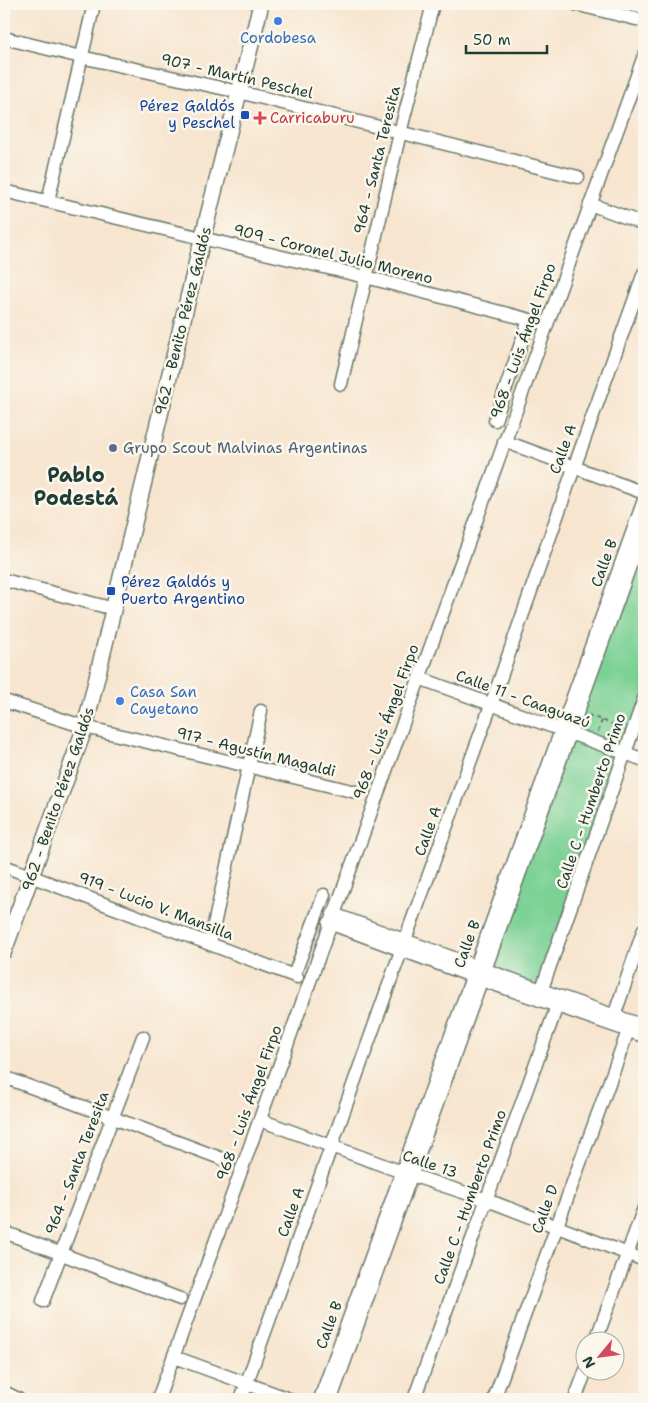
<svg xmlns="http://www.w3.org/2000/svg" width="648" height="1403" viewBox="0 0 648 1403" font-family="'Shantell Sans',sans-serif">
	<rect width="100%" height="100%" fill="#fbf7ec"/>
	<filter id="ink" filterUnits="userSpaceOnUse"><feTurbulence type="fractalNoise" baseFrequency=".02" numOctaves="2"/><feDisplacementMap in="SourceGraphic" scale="10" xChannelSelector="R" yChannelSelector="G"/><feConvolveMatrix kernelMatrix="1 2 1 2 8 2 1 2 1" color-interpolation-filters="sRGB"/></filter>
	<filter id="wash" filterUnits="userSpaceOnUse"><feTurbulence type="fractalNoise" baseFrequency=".0096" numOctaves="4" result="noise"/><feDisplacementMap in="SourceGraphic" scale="20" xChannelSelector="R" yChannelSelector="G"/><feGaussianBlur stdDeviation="1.12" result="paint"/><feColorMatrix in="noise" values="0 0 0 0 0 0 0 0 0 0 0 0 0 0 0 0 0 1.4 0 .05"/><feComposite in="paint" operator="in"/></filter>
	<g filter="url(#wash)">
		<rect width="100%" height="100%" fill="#f7e5cf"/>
		<!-- green -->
		<path fill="#7bd195" stroke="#4d8764" d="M644,527V699L541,990L486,970Z"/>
	</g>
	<g filter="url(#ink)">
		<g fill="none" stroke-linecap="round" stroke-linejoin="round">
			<!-- minor casing -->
			<g stroke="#6b786a" stroke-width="15">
				<path id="minor" d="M575,4L640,20
					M4,38L81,57L239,92L578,177
					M4,191L366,277L538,322
					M48,201L94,4
					M590,204L644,224
					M341,384L400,133L433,4
					M495,420L529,320
					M504,441L644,493
					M4,580L114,609
					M419,678L644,760
					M4,701L85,727L356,792
					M4,866L297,977
					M333,914L541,990L644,1026
					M329,923L482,980L644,1036
					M210,943L261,711
					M294,975L324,895
					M539,997L644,699
					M612,1022L644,929
					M4,1077L228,1161
					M260,1120L402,1172L487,1200L644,1260
					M4,1232L180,1299
					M43,1301L143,1037
					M596,1340L644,1208
					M174,1357L289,1399
					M4,1392L18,1399
					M158,1399C322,952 481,503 644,56
					M241,1399L401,951L491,705L574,468L644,273
					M320,1399L644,500
					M331,1399L644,527
					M414,1399L557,1006
					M494,1399L628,1031
					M575,1399L586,1370"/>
			</g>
			<!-- major casing -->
			<g stroke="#6b786a" stroke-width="18">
				<path id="major" d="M4,951L85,727L202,240L261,4"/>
			</g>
			<!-- path -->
			<path stroke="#6b786a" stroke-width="2" stroke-dasharray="4 4" stroke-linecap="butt" d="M588,715L623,728
				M598,732L602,720"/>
			<!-- minor -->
			<use href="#minor" stroke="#fff" stroke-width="12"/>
			<!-- major -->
			<use href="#major" stroke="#fff" stroke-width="15"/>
		</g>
	</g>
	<!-- markers -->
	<g fill="#3f7fe0" stroke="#fbf7ec" stroke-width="2">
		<circle cx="278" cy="21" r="5"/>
		<circle cx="120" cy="701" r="5"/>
	</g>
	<g fill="#1a4fb4" stroke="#fbf7ec" stroke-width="2">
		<rect x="240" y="110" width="10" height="10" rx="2.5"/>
		<rect x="106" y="586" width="10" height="10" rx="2.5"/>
	</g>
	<path fill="#e0444e" stroke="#fbf7ec" stroke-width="2" d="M257.5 110.5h5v5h5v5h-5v5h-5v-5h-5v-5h5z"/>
	<circle fill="#5c6f8a" stroke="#fbf7ec" stroke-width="2" cx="113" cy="448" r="5"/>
	<g text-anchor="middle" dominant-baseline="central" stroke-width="5" stroke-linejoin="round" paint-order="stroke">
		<!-- shop labels -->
		<g font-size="15" fill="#366cbe" stroke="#fbf7ec">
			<text x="278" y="38">Cordobesa</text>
			<text x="130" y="692" text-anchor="start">Casa San<tspan x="130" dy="17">Cayetano</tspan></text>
		</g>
		<!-- street labels -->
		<g font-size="15" fill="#1f3d34" stroke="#fbf7ec">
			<text transform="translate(237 76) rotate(13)">907 - Martín Peschel</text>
			<text transform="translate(377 160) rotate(-76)">964 - Santa Teresita</text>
			<text transform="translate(333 254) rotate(14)">909 - Coronel Julio Moreno</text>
			<text transform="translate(183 321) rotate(-76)">962 - Benito Pérez Galdós</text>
			<text transform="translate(523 341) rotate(-70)">968 - Luis Ángel Firpo</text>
			<text transform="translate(563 449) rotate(-70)">Calle A</text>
			<text transform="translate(604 563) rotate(-70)">Calle B</text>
			<text transform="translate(523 699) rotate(20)">Calle 11 - Caaguazú</text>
			<text transform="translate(386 722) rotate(-70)">968 - Luis Ángel Firpo</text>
			<text transform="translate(256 752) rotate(14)">917 - Agustín Magaldi</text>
			<text transform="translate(58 799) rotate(-71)">962 - Benito Pérez Galdós</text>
			<text transform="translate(591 801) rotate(-71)">Calle C - Humberto Primo</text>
			<text transform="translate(428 831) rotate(-70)">Calle A</text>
			<text transform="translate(156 906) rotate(21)">919 - Lucio V. Mansilla</text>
			<text transform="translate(467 944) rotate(-70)">Calle B</text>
			<text transform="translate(249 1103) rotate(-70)">968 - Luis Ángel Firpo</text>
			<text transform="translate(77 1163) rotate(-69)">964 - Santa Teresita</text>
			<text transform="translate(430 1164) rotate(19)">Calle 13</text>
			<text transform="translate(470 1197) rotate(-70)">Calle C - Humberto Primo</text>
			<text transform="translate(545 1209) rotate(-70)">Calle D</text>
			<text transform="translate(291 1212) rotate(-70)">Calle A</text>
			<text transform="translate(329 1325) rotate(-70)">Calle B</text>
		</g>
		<!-- transit labels -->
		<g font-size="15" fill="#164399" stroke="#fbf7ec" text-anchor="end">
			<text x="235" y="106">Pérez Galdós<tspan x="235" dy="17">y Peschel</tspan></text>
			<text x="121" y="582" text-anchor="start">Pérez Galdós y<tspan x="121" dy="17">Puerto Argentino</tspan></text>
		</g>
		<!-- health labels -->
		<g font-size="15" fill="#be3a42" stroke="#fbf7ec" text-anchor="start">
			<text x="270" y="118">Carricaburu</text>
		</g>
		<!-- service labels -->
		<g font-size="15" fill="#4e5e75" stroke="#fbf7ec" text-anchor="start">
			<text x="123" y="448">Grupo Scout Malvinas Argentinas</text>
		</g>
		<!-- district labels -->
		<g font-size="20" font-weight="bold" fill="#1f3d34" stroke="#fbf7ec">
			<text x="76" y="475">Pablo<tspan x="76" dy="23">Podestá</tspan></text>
		</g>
	</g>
	<!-- margin -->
	<rect width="648" height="1403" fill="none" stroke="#fbf7ec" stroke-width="20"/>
	<!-- north arrow -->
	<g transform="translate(600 1356) rotate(241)"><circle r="24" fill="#fbf7ec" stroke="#a3ada2"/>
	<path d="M0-4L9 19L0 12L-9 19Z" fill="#d1495b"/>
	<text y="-8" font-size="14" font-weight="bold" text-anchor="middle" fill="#1f3d34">N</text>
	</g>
	<!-- scale -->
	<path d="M466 45v8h81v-8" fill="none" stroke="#1f3d34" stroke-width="2.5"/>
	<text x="473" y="45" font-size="15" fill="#1f3d34" stroke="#fbf7ec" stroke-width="4" paint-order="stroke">50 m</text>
</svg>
